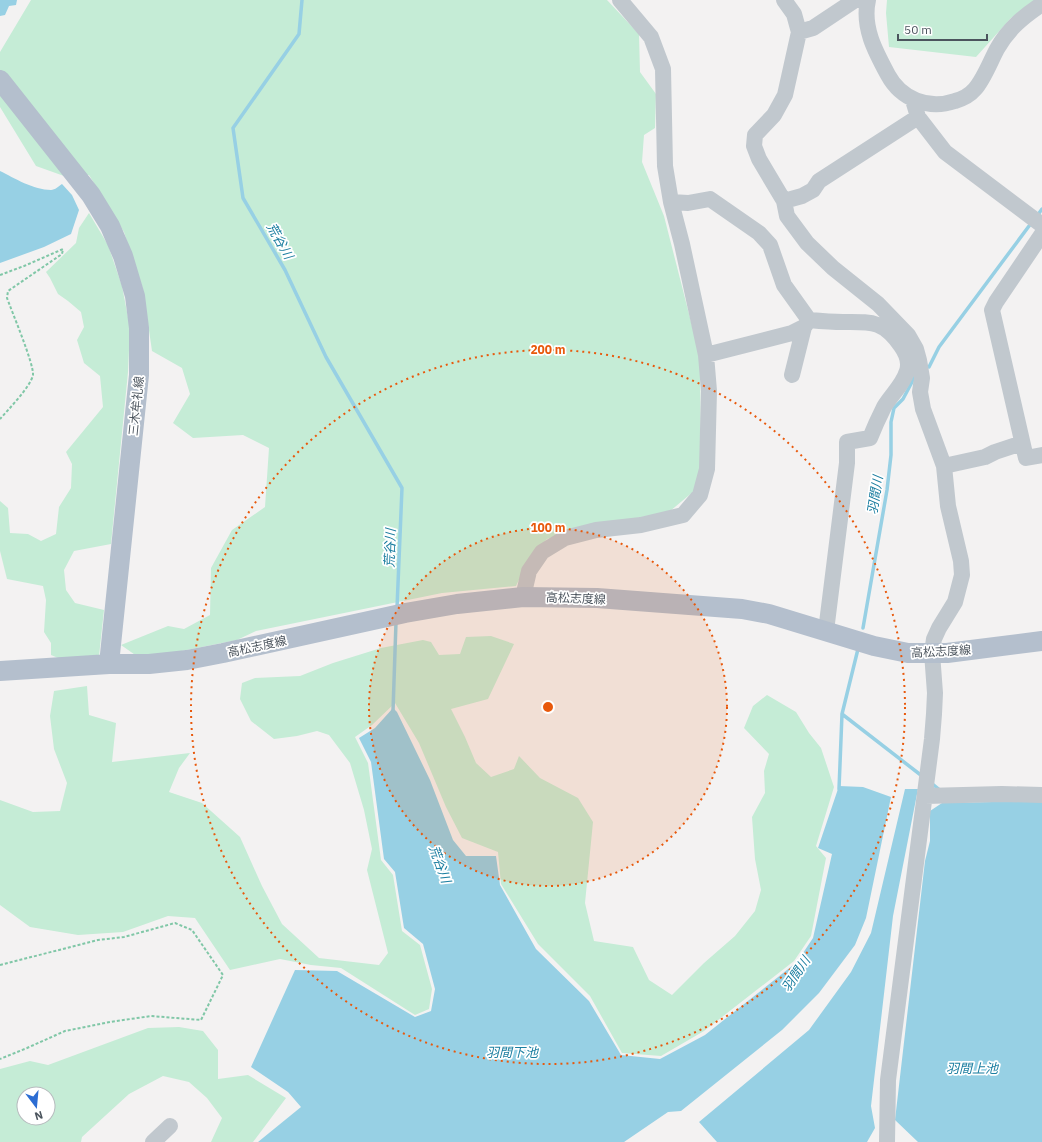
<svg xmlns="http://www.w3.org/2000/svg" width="1042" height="1142" viewBox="0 0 1042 1142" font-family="'IBM Plex Sans','Noto Sans JP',sans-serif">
	<rect width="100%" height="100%" fill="#f3f2f2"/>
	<!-- green -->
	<path fill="#c5ecd6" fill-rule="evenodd" d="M31,0H607L639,34L640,72L656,94L655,128L644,135L642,162L664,216L700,357L701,465L694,491L669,512L578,529L547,539L529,559L516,586L442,593L256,631L237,640L141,659L121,645L168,626L184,629L210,615L211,568L232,530L265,507L269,448L243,435L193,438L173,423L190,394L182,368L152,351L143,289L124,232L89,175L64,176L36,166L0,107V52Z
		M887,0H1035L1011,18L976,57L889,47L886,13Z
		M89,213L108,245L122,286L130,328L128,372L111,544L74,551L64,570L66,590L75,603L104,610L99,656L63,660L51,655V643L44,632L46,600L43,586L7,579L0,551V501L8,508L10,533L28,534L41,541L56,534L59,507L71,488L72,464L66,452L103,407L100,376L84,363L77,340L84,327L81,312L68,301L58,294L50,278L46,272L76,243L79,228Z
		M491,636L514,644L488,699L451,709L465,737L476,763L491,777L514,769L519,756L540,778L578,798L593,822L585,903L594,941L633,947L649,980L672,995L704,963L735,936L755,911L761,890L755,859L752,817L765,793L764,771L769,754L744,728L753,706L767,695L796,712L809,733L821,748L834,787L816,846L826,858L811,936L794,961L704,1031L661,1056L622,1053L590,996L538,944L501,884L498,852L462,838L446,807L419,743L395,703L372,725L355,737L368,763L381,860L393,875L402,931L420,945L432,989L429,1009L415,1015L341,968L311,965L280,959L230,970L195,918L168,916L123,932L78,935L30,927L0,905V800L33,812L60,811L67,783L54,749L50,716L54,691L87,686L89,715L116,723L112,762L190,753L179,768L169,792L202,803L240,837L262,886L282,924L319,958L379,965L388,953L367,870L372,849L364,810L350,763L329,735L317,731L297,736L274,739L251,721L240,699L242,683L255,678L300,676L333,663L381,648L423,640L431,642L439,655L460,654L466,637Z
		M179,1027L203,1031L218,1050V1079L248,1075L286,1098L253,1142H211L222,1118L207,1098L189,1082L163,1076L129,1094L82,1137L81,1142H0V1069L30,1061L48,1065L148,1028ZM24,1094H48V1118H24Z"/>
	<!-- water -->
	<path fill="#97d0e4" d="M0,0H17L16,5L9,6L5,15L0,16Z
		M0,171C14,178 34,190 51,190C55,190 59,186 62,184L72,195L79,210L71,234L44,247L0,263Z
		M393,708L397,712L430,780L453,840L466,856H496L500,885L536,949L589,1001L621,1055L660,1059L705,1035L797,962L813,938L832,854L818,848L839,786L863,787L891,797L866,918L855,945L819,993L782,1030L681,1111L668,1112L624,1142H258L301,1107L288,1092L251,1067L295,970L337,971L415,1017L431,1011L435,989L423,944L404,928L395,872L384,859L371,762L359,738L375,728Z
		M905,789H918L893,916L871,1106L875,1128L867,1142H717L699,1122L809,1030L851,972L871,933Z
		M1042,801V1142H918L895,1120L925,861L930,841V811L942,803Z"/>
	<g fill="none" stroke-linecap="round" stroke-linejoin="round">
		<!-- stream -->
		<path stroke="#97d0e4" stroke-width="3.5" d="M302,0L299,34L233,128L243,198L285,270L326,357L402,488L397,608
			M1037,216L1042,209
			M929,367L939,347L1032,222
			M863,628L887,490L891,455V422L894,408L903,399L912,382L914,375
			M393,711L396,622
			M842,714L922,776
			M930,782L941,791
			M839,789L842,714L858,649"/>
		<!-- path -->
		<path stroke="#80c7a7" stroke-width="2" stroke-dasharray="3 2" stroke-linecap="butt" d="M0,275L24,266L63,249L62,254L8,291L7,298C12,312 34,364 33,375C31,386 8,410 0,419
			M0,965L98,940L124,937L175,923L192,930L223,975L201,1020L151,1016L110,1022L65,1031L27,1048L0,1059"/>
		<!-- minor -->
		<path stroke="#c1c8ce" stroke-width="16" d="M784,0L794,14L799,32L785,95L774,115L755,135L754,146L759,159L784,201L787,216L807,243L833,268L878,304L908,335L916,349L919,360L922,378L920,392L923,409L944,466L948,506L961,561L962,575L955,602L939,628L934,639L932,653L935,693L934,714L932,739L888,1080L887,1142
			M868,0C862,27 875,51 888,75C901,99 928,110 955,101C962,99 970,95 975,89C984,79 991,60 997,49C1008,29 1024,16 1042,4
			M799,32L813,28L855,0
			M913,100L918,117L945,152L1042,225
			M784,201L802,196L813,190L819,181L918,117
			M671,202L688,203L710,199L759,233L770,245L784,285L809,320C820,321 832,322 843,322C871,322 883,320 901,346C906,353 910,362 907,371C903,385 891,395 884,407C879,417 874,428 870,438L847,442V463L826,631
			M1042,234L996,302L992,310L1026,458L1042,455
			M706,355L792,333L804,327L809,320
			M792,375L804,327
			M944,466L985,457L995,452L1022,443
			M523,597L529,571L542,552L565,538L596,530L641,525L683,515L700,495L707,469L709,391L706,355L682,244L671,202L665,166L663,69L651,37L620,0
			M925,796L1002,794L1042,795
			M153,1142L170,1126"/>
		<!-- major -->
		<path stroke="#b4bfcd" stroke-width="20" d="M0,80L91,195L110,226L123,256L135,296L139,328V375L109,664
			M0,671L109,664H149L187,660L223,653L405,613L457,604L523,597L597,598L742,609L769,614L874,646L908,653H947L1042,641"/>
	</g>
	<!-- distance rings -->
	<circle cx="548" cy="707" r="179" fill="#e8590c" fill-opacity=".12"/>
	<g fill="none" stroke="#e8590c" stroke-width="2" stroke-dasharray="2 4">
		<circle cx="548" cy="707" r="179"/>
		<circle cx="548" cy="707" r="357"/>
	</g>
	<g text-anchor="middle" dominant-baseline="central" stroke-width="3.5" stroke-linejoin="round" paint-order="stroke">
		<!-- street labels -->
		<g font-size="12" fill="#4b545d" stroke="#fff">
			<text transform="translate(136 406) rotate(-84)">三木牟礼線</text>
			<text transform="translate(576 598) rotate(2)">高松志度線</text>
			<text transform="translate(257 646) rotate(-12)">高松志度線</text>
			<text transform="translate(941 651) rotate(-3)">高松志度線</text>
		</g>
		<!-- water labels -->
		<g font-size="13" font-style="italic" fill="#1b7ea0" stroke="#fff">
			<text transform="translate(280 241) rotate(60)">荒谷川</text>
			<text transform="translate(875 495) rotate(-81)">羽間川</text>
			<text transform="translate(390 548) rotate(-88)">荒谷川</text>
			<text transform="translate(440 864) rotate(70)">荒谷川</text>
			<text transform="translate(796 974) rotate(-56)">羽間川</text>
			<text x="512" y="1052">羽間下池</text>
			<text x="972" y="1068">羽間上池</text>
		</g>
	</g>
	<circle cx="548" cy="707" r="6" fill="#e8590c" stroke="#fff" stroke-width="2"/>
	<g font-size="12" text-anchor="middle" font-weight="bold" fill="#e8590c" stroke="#fff" stroke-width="3.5" stroke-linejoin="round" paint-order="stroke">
		<text x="548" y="354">200 m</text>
		<text x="548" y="532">100 m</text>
	</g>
	<!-- north arrow -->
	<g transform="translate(36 1106) rotate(164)"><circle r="19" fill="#ffffff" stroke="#b7bbbe"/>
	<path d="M0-3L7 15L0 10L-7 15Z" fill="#2c6dd3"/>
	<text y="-6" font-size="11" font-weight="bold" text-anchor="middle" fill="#4b545d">N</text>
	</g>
	<!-- scale -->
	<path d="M898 34v6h89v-6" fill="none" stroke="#4b545d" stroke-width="2"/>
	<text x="904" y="34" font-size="12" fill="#4b545d" stroke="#ffffff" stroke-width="3" paint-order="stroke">50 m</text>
</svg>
